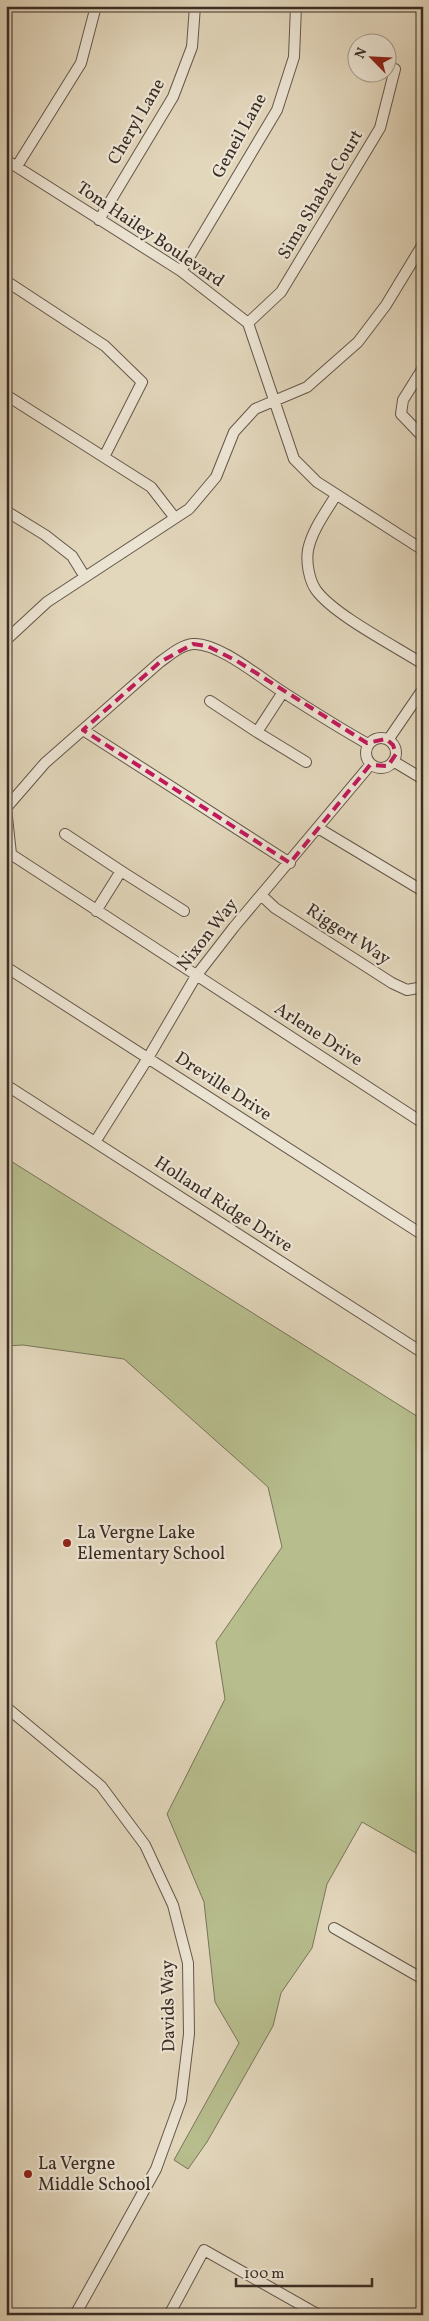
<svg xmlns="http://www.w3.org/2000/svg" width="429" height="2321" viewBox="0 0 429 2321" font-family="Vollkorn,serif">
	<rect width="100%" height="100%" fill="#e2d6bb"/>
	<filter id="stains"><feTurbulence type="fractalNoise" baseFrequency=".004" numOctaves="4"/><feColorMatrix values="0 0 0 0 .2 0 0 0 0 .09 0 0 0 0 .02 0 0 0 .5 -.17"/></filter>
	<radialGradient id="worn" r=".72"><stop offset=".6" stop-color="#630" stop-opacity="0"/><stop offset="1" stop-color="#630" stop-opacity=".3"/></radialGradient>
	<!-- green -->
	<path fill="#b7bd8d" stroke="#787559" d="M6,1158L423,1420V1720L420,1724L423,1726V1857L362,1822L327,1884L312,1948L281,1993L273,2026L207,2142L188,2169L174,2160L239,2043L215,2002L204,1902L167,1814L225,1699L216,1642L282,1547L268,1487L124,1359L23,1345L6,1346Z"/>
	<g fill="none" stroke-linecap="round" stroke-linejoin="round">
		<!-- street casing -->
		<g stroke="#64574a" stroke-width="12">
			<path id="street" d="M6,160L181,271L248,323L294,459L317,482L423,550
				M17,166L81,63L96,6
				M99,220L173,97L192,47L195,6
				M181,271L277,110L294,57L296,6
				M6,281L105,346L142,382L104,457
				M248,323L281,292L380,128L395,69
				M423,368L403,400L401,414L423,437
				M6,395L151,487L175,518
				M336,495C326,512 312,530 308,550C306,562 309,580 316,590C334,615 395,646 423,664
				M6,511L45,535L72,556L85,577
				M6,640L47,602L189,509L216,477L234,432L255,409L307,387L358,342L386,305L423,244
				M283,692L257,732L306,762
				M210,701L257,732
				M83,730L290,863
				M366 753a15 15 0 1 1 30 0a15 15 0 1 1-30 0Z
				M388,740L423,689
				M393,761L423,779
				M6,808L45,763L160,662C170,655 181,645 193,644C218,642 262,679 283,692C311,710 339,728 368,744
				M6,808L11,854
				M318,828L423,891
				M65,834L121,871L96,911
				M6,851L423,1123
				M121,871L184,911
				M261,895L275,908L392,983L407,990L423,987
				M6,967L423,1235
				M6,1085L423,1353
				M95,1142L148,1058L196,976L234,927L371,764
				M6,1707L101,1786L145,1845L173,1905L188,1963L189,2034L181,2100L156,2169L75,2315
				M334,1928L423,1979
				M169,2315L204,2250L319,2315"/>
		</g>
		<!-- street -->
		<use href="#street" stroke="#ece4d3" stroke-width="10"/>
	</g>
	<!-- marked area -->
	<path fill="none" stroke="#c2185b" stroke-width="4" stroke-dasharray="10 6" stroke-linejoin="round" d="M193,644L207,646L237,661L367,743L386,739L393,745L396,754L388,766L370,765L290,863L83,730L160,662Z"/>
	<!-- markers -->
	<g fill="#8f2418" stroke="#ece4d3" stroke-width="2">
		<circle cx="67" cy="1543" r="5"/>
		<circle cx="28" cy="2174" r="5"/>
	</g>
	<g text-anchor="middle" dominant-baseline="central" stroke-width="4.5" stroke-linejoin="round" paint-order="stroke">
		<!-- street labels -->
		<g font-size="18" fill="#3a2d25" stroke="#ece4d3">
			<text transform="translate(137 122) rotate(-60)">Cheryl Lane</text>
			<text transform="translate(240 136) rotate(-61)">Geneil Lane</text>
			<text transform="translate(321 195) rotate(-59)">Sima Shabat Court</text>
			<text transform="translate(150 235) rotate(34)">Tom Hailey Boulevard</text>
			<text transform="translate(208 935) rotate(-52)">Nixon Way</text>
			<text transform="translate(348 935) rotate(33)">Riggert Way</text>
			<text transform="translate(318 1035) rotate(33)">Arlene Drive</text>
			<text transform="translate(223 1087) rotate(33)">Dreville Drive</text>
			<text transform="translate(223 1205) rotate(33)">Holland Ridge Drive</text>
			<text transform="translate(169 2006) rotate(-91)">Davids Way</text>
		</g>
		<!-- poi labels -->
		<g font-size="18" fill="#3a2d25" stroke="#ece4d3" text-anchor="start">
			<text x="77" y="1533">La Vergne Lake<tspan x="77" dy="21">Elementary School</tspan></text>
			<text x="38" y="2164">La Vergne<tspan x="38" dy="21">Middle School</tspan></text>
		</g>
	</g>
	<!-- margin -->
	<rect width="429" height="2321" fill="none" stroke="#e2d6bb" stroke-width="25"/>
	<rect x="8" y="8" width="414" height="2306" fill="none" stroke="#3a2d25" stroke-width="2.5"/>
	<rect x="12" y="12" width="404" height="2296" fill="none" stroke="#3a2d25"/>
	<!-- north arrow -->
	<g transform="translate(372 58) rotate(294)"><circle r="24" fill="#ece4d3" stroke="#a59b8d"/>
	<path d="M0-4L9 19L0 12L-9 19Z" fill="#8f2418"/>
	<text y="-8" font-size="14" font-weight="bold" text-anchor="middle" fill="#3a2d25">N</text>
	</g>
	<!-- scale -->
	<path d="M236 2278v8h136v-8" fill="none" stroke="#3a2d25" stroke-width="2.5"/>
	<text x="244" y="2278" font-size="15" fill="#3a2d25" stroke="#ece4d3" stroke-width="4" paint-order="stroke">100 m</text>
	<rect width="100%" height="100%" filter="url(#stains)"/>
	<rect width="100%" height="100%" fill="url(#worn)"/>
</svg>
